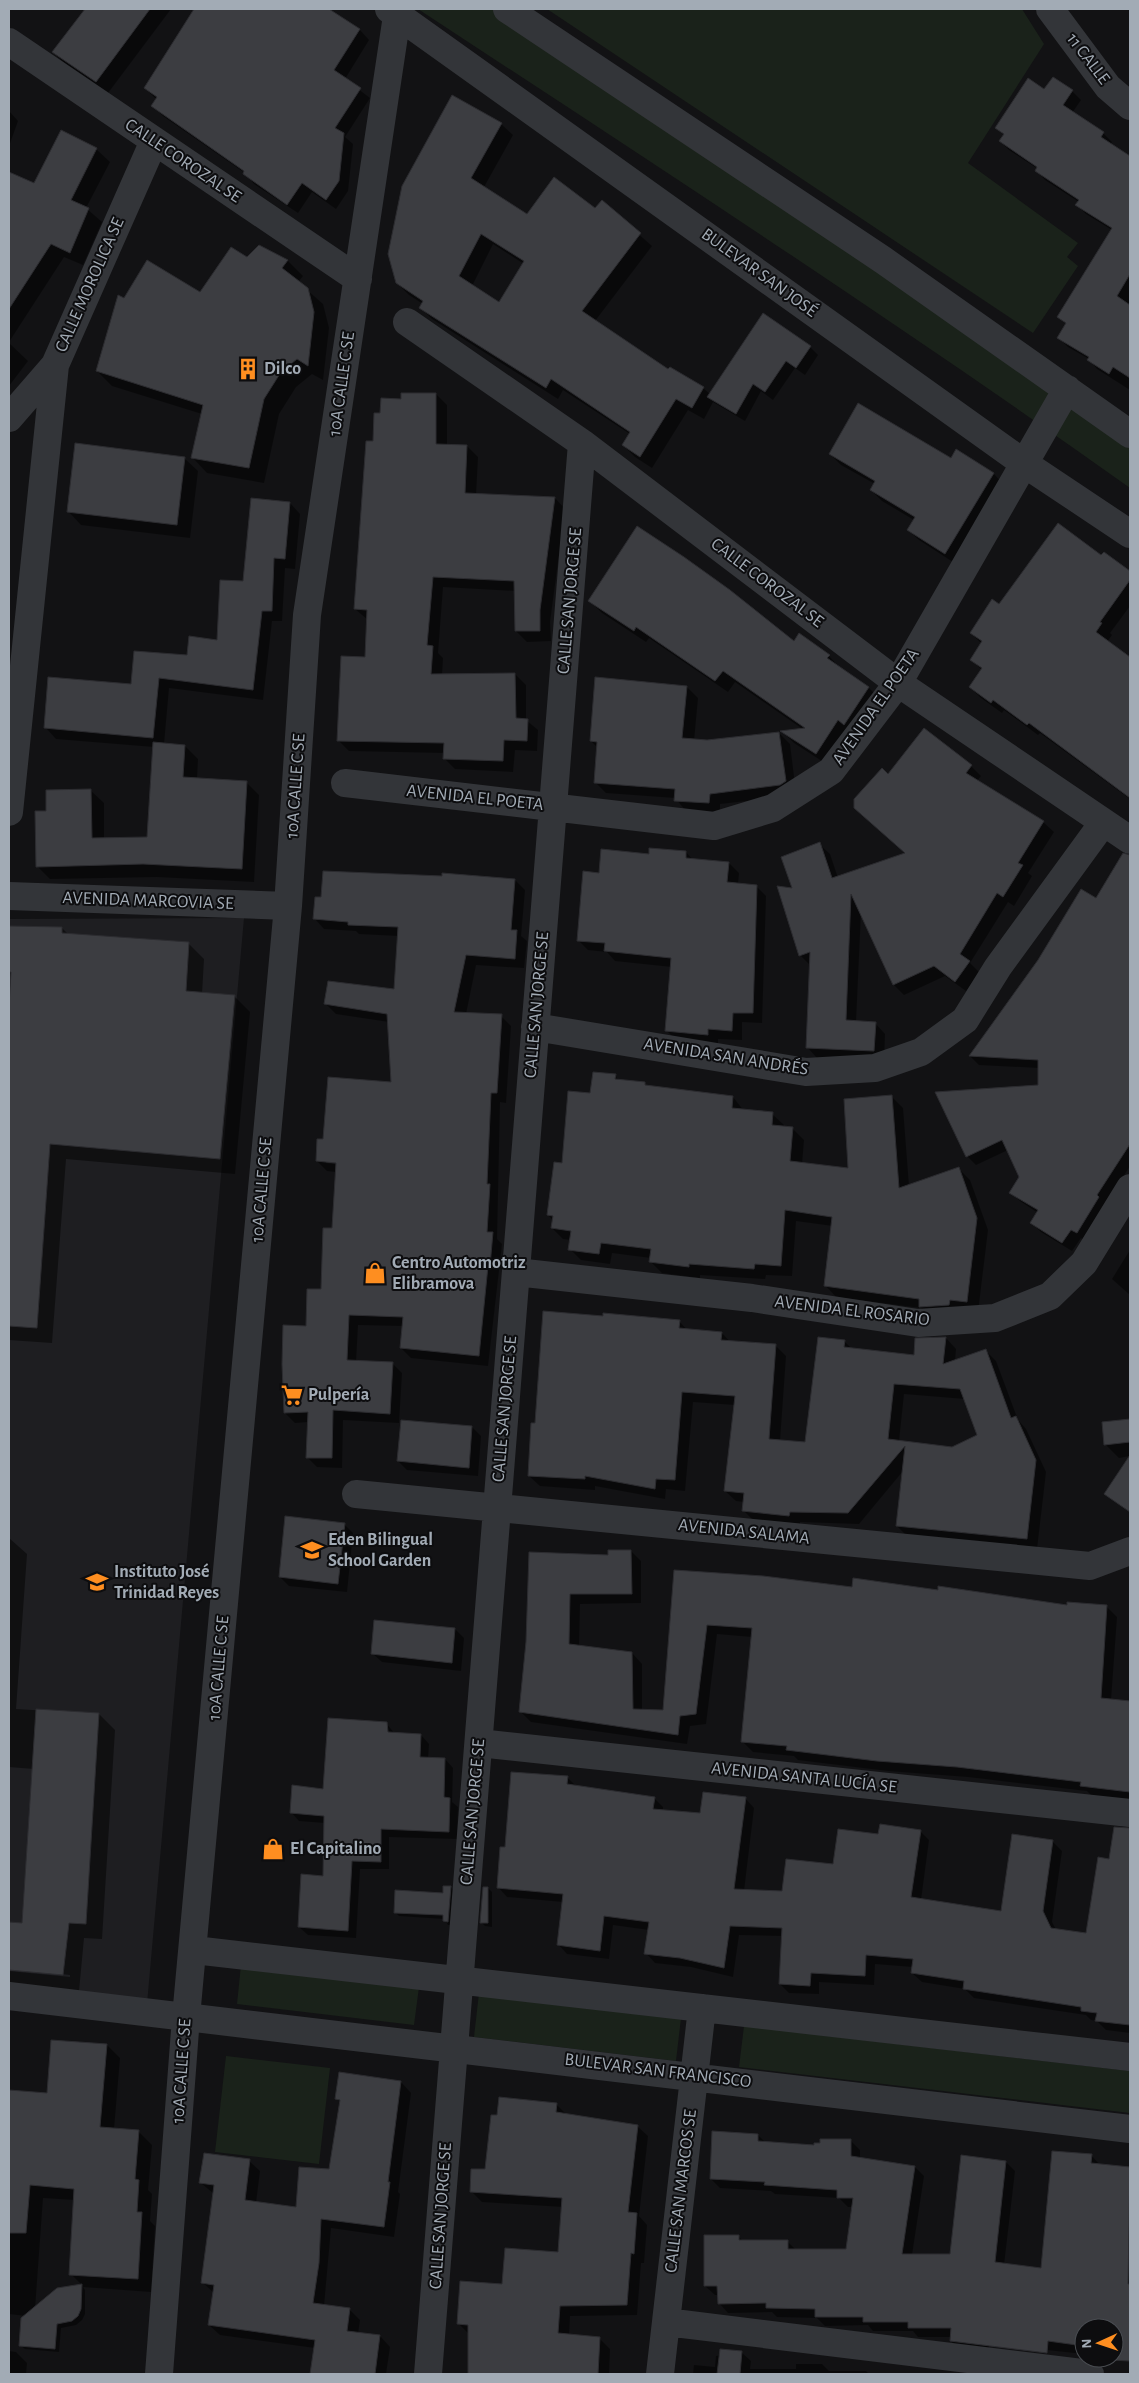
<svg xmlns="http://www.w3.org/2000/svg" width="1139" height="2383" viewBox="0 0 1139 2383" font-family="'Alegreya Sans',sans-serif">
	<rect width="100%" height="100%" fill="#121214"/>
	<!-- built -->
	<path fill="#1e1e21" d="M244,918L147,2004L9,1986V919Z"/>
	<!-- green -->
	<path fill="#1a221a" d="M418,9H503L1130,425V488C897,322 657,166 418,9Z
		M547,9H1022L1044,44L968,163L1078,243L1067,257L1078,266L1033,333Z
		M241,1965L419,1987L414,2025L237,2004Z
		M479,1993L681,2018L676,2061L474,2037Z
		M744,2026L1130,2071V2113L739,2067Z
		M226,2056L330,2068L319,2164L215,2152Z"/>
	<!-- shadow -->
	<path fill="#0007" fill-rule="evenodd" d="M86,9H171L108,93L65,64L53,52Z
		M196,9H325L360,30L369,40L345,79L370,98L345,137L353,144L348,191L336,209L312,192L298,213L254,184L245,173L163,116L153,106L157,100L145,88Z
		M1045,91H1072L1081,100L1072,113L1103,133L1112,142L1110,145L1130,158V390L1097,369L1089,359L1068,347L1059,338L1067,325L1059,317L1112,230L1086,214L1077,205L1079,202L1045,180L1037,171L1038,169L1009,150L1000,141L1004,135L997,128Z
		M9,111L18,121L9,146Z
		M501,124L513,135L484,187L528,216L596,210L602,202L652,246L595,321L669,371L703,388L710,394L810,347L818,355L805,375L795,368L773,400L761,391L745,421L713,402L704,419L688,410L652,468L635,457L623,445L630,434L563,390L558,399L432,319L420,307L423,304L409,295L397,283ZM493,244L524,264L499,303L472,286Z
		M96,149L110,162L86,208L102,222L83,265L64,257L9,342V174L34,185Z
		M260,246L288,261L303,276L298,282L323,304L329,328L323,380L312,374L296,387L279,414L264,483L207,473L192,457L202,414L112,386L97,371L124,300L200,294L248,259Z
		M9,343L28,361L9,386Z
		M436,394L447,405V446H467L478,457L476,495L555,498L565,509L550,622L551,641L527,642L516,631V591L443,587L438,653L443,658L442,675L515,674L526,685V720L538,730L537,751L515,750L513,772L455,769L444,758L445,753L349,751L338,740L366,659L368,620L355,609L374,442L381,414L403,401Z
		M957,451L994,474L1004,485L956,564L919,540L908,530L914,520L882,501L871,490L875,484L841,465L830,454L951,459Z
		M184,458L198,471L190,538L81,525L68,511Z
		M290,503L300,514L295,569L285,568L282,621H272L263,700L169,688L164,744L185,746L198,759L197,779L246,782L259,795L254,882L157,877L50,879L37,866L48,812L90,790L104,803V839L148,838L154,747L56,739L46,728L219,641L244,582Z
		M1104,554L1130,573V606L1110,633L1112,635L1107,642L1130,659V799L1040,733L1038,735L1004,710L1002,713L981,698L970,687L982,670L971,659L982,644L971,633L1000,606L1102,557Z
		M590,601L794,643L829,656L840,668L869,688L881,700L828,765L794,743L783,732L804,730L735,682L728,692L649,638L646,642L602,613Z
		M687,687L698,698L694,741L707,742L779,733L790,744L796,793L791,796L720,804V813L686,811L675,798L606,793L595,782L598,748L591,741Z
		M971,766L981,776L977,781L1043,822L1054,832L1028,873L1032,876L1014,906L1008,902L970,963L980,973L966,991L945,976L904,995L894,985L861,912L856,1022L875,1023L885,1034L884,1061L817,1058L807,1047L811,966L800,955L794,889L819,844L830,854L838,878L906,854L888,775Z
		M686,852L693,860L729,863L739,873L738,884L756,886L766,896L762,1023L742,1022V1040L718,1039V1044L677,1041L666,1030L672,967L615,961L607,952L588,950L578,940L600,874L650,855Z
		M1118,863L1130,870V1166L1105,1205L1086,1242L1081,1238L1072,1251L1041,1232L1032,1223L1038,1213L1020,1201L1011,1192L1020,1178L1008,1150L976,1165L967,1156L1039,1086V1068L979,1065L970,1056L1096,900Z
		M515,880L525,890L521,936L527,941L524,968L476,965L466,1014L501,1016L511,1026L506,1103L500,1102L497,1239L502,1244L488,1366L411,1358L401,1348L403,1326L358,1325L356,1362L392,1363L402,1373L399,1423L343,1420L342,1468L317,1467L307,1457L308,1422L295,1423L285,1413L307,1327L323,1290L333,1229L336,1172L327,1171L317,1161L324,1140L392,1084L389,1022L336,1014L326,1004L396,990L399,936L359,934L356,931L324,929L315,919ZM326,1161L342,1162V1165L326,1163Z
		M9,927L62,928L69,935L189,944L204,959L202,994L234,996L250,1012L235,1174L66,1159L52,1343L9,1340V1019L11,987H9Z
		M615,1076L620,1081L644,1084L647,1086L733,1097L744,1111L772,1114L784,1125L783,1128L793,1129L804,1140L802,1164L850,1170L892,1097L903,1108L909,1186L958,1168L970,1180L988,1230L978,1312L931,1318L921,1308L836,1297L825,1285L833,1226L796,1221L792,1276L766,1275L765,1279L700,1275V1278L662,1273L651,1262V1258L612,1253L610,1264L581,1260L570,1249L571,1240L563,1239L552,1228L553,1220L548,1215L563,1165L592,1095Z
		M1130,1250V1295L1112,1279Z
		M679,1321L687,1330L722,1333L730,1342L775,1345L786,1356L780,1441L806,1443L844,1341L852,1349L915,1356L946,1338L956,1349L955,1361L985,1350L996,1361L1018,1420L1026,1429L1046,1472L1037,1549L908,1537L897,1526L903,1471L859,1524L800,1522V1526L754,1521L743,1510L744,1502L736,1501L725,1491L735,1405L693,1402L685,1491L666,1489L665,1499L595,1486V1490L540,1486L529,1476L536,1424ZM904,1394L965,1399L978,1436L952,1448L899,1441Z
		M1130,1418V1456L1119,1458L1105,1444Z
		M472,1427L481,1436L478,1476L407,1470L398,1461Z
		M1130,1457V1511L1127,1508L1116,1477Z
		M344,1524L353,1533L347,1592L289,1586L280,1577Z
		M9,1538L27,1554L16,1709L99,1714L115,1730L102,1939L84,1938L79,1991L9,1983V1971L70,1977V1975L9,1968V1923L24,1925L34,1769L9,1767Z
		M631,1551L641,1561V1603L580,1604L579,1646L632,1653L642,1664V1711H664L675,1571L853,1588L939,1592L1068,1606L1107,1607L1117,1617L1111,1700L1130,1702V1800L1092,1796L1087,1791L968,1777L888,1771L798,1760L794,1756L753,1752L743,1742L752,1637L717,1634L706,1724L690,1726L687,1744L531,1722L520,1711L527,1642L530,1553L609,1556Z
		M375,1621L455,1629L464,1638L461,1671L382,1662L372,1653Z
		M386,1723L395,1734L421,1735L429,1744L428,1759H445L453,1768L452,1802L458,1807L457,1839L389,1837V1869H360L356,1938L308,1935L299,1927L324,1877L325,1823L299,1821L291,1812L325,1790Z
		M567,1777L577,1787L654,1798L663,1807V1811L701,1814L745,1798L754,1808L744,1891L783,1892L834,1866L880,1835L920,1831L929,1840L921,1900L1002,1912L1013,1836L1053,1842L1062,1851L1052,1922L1056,1930L1087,1935L1110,1861L1113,1846L1130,1849V2033L1106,2030L1097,2021L1091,2020L1086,2015L974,1998L965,1989L922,1982L912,1973L913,1967L875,1964L874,1985L819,1982V1994L789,1993L780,1984L783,1936L739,1935L733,1977L691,1967L655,1963L646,1953L649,1930L613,1925L609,1959L567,1954L558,1944L563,1902L507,1897L498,1887L506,1848Z
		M451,1887L455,1892L452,1925H448L444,1919L399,1916L395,1912L444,1894Z
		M488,1888L492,1892V1927L485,1926L481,1922Z
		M107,2045L120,2058L114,2129L139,2132L152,2145L148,2190L152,2194L150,2221L155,2226L151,2292L83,2287L85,2290V2314L82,2320L76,2325L61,2328L59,2352L25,2349L20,2345L26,2316L9,2314V2092L48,2095ZM43,2198L75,2200L71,2274L82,2285L58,2290L35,2309Z
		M401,2082L411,2093L398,2192L400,2194L394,2237L331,2228L324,2306L349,2309L360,2320L358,2334L380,2336L390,2347L386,2374H311L315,2348L220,2335L209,2325L214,2293L202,2282L214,2194L201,2183L249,2161L260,2171L256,2203L297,2209L330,2170L340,2102L336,2098Z
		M556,2104L567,2115L637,2126L648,2136L639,2216L647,2225L644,2263H641L637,2315L570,2316L569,2336L600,2339L610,2349L609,2374H469L470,2335L459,2324L503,2285L559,2253L563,2207L482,2202L471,2191L486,2171Z
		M758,2135L766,2143L815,2146L851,2141L860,2150V2159L915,2167L924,2176L912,2255H951L963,2157L1006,2162L1015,2171L1004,2265L1042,2269L1091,2155L1100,2165L1130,2169V2360L1114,2358V2328H1084V2354L989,2344L988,2353L960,2350L951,2341V2337H918L913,2331H873L868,2325L825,2326L817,2318L777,2317L772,2312L728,2313L719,2303V2295H715L705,2286L739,2237L744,2242L787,2241L796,2250H847L853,2207H848L839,2198L775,2194L771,2191L720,2188L711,2179Z
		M9,2351L16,2352L27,2363L26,2374H9Z
		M741,2352L751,2361L750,2369H796V2364H822L829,2371H866L869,2374H693L694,2365L715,2367L716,2356Z"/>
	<!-- building -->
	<path fill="#3c3d41" stroke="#2c2c30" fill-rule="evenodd" d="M85,9H150L96,82L52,52Z
		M194,9H329L360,29L334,70L361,88L335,128L344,133L339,181L326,200L302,183L287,205L243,174L244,171L151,106L157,97L144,88Z
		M1053,77L1073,90L1063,105L1104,132L1101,137L1130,156V274L1117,296L1130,305V378L1113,367L1109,374L1087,360L1089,357L1057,338L1066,323L1057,317L1112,228L1075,205L1079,200L1035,171L1037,167L999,141L1004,134L995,128L1028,78L1044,89Z
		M452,95L502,123L471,178L527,214L554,177L595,208L602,200L641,233L582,311L668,369L670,367L704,387L692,408L676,399L640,457L622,445L630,432L551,379L546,388L419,308L423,301L396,283L388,254L402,186ZM481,234L524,261L499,302L459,276Z
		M61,130L97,148L71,200L89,208L70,253L51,244L9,309V172L34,183Z
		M259,245L288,260L282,268L308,288L314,312L308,366L297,359L281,372L264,399L249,468L191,458L203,405L96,371L118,295L124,298L147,260L200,292L231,247L247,257Z
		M763,313L811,346L796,368L786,361L765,392L753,384L736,414L707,397Z
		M401,393H436V444L467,445L465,493L555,497L540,610V631H515L514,581L433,577L427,645L433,646L431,674L515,673L516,718L528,719L527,741L504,740L503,761L443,759L444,743L337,741L341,656L365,657L367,610L354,609L366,441H373L374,413H380L381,398L401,399Z
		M858,403L951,458L956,449L994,473L945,554L907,530L915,517L870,490L875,481L829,454Z
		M75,443L185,457L177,525L67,512Z
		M251,498L290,502L285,559L274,558L272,611H262L253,690L159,678L153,738L44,728L48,677L131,684L134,651L187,655L189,636L217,640L220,580L243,581Z
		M1058,523L1101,555L1104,552L1130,571V580L1100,622L1102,623L1096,632L1130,657V798L1029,723L1027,725L993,700L991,703L969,687L982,668L970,660L982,641L970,633L992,599L999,604Z
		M637,526L684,557L730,590L794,641L799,633L830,655L827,658L869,687L844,725L838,720L816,754L780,731L805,728L723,671L715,681L636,627L634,631L588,601Z
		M595,677L687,686L682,738L707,740L779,732L786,781L780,785L710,794L709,803L674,801L675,789L594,783L597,742L590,741Z
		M924,728L972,765L966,773L1044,821L1018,863L1023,865L1003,897L997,893L960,954L970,961L955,982L934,966L893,985L851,894L846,1020L876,1022L874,1051L806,1048L810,952L799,956L777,886L792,888L781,857L820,842L832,878L905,853L854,808V799L882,768L888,774Z
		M153,742L185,745L183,777L247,781L242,869L143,864L36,867L35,811H46V790L91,789L92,838L147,837Z
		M649,848L686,851V858L729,862L727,882L757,885L753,1013H733L732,1031L708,1029V1035L665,1031L671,958L604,951L605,943L577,941L583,871L599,873L601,849L649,854Z
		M1123,853L1130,855V1144L1097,1195L1099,1197L1077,1233L1071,1230L1062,1243L1030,1223L1038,1210L1009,1193L1019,1177L1002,1140L966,1157L935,1092L1038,1085V1060L969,1056L1038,960L1081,889L1096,898Z
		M323,871L442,876V873L515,879L511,930H517L515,959L466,955L454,1012L502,1014L497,1093H491L487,1184H490L487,1232H493L490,1266H488L479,1356L400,1348L403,1317L349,1315L347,1360L393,1362L390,1414L333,1410L332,1458H306L308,1412L284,1413L282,1364L283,1325L306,1326L307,1289H321L323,1228H332L336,1163L316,1161L317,1139H323L328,1077L391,1082L387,1014L324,1004L328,981L394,989L398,927L348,925V922L313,919L315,897H321Z
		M9,926L62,927V933L189,942L186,991L235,995L220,1159L50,1144L37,1328L9,1326V1005L11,972H9Z
		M593,1072L616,1074L615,1079L645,1082V1085L733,1096L732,1108L773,1112L772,1125L793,1127L790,1161L848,1168L844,1099L892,1095L899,1188L959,1167L977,1218L967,1302L950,1300L949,1305L919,1307V1299L824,1286L832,1217L785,1210L781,1266L755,1264L754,1269L689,1264V1267L649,1262L651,1249L601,1243L599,1254L568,1250L571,1231L551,1228L553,1216L547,1215L554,1162L562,1163L568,1091L590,1093Z
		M543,1311L603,1316V1313L680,1320L679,1328L722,1332L721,1340L776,1344L769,1439L805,1442L818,1337L845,1340L844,1347L914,1355L915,1338L946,1337L943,1364L986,1349L1011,1418L1016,1416L1036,1460L1027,1539L896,1526L905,1446L848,1513L790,1512L789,1516L742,1511L744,1493L724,1491L735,1396L682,1392L675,1480L656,1479L655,1489L585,1476V1479L528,1476L531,1423H535ZM894,1384L960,1389L977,1435L952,1447L888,1439Z
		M1130,1419V1442L1104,1445L1102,1422Z
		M401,1420L472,1426L469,1468L397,1461Z
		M1130,1455V1512L1104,1494Z
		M285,1516L345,1523L338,1584L279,1577Z
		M608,1550H631L632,1594H570L569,1644L632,1652L633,1709L663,1710L674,1570L763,1576L852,1587L853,1578L938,1590V1586L1067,1605V1602L1107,1605L1101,1698L1130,1701V1792L1080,1786L1081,1782L957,1767L877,1761L786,1750L787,1746L741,1742L752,1628L707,1625L696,1714L680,1716L678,1735L519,1712L526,1642L529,1552L608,1555Z
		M374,1620L455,1628L452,1663L371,1654Z
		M36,1709L99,1713L86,1924L69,1923L63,1975L9,1970V1922L22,1923Z
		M328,1718L387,1722L388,1732L421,1734L420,1757L445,1758L444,1797L450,1798L449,1832L381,1829V1862L352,1861L348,1931L298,1927L301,1874L323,1876L324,1816L290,1813L292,1785L323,1789Z
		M511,1772L568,1776L567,1784L655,1797L653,1809L700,1813L703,1792L746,1797L734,1889L782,1891L786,1859L833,1864L838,1829L878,1834L880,1824L921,1830L911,1897L1001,1911L1012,1834L1053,1840L1043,1911L1051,1928L1086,1933L1098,1857L1109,1859L1114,1827L1130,1828V2025L1095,2021L1097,2013L1081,2011V2007L963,1989L964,1981L911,1973L913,1959L866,1955L865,1976L811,1973L810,1986L779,1984L782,1928L730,1926L724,1968L680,1958L644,1954L649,1922L604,1916L600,1951L557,1945L563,1894L497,1888L500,1847H505Z
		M443,1886H451L448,1922L443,1921V1915L394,1913L395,1890L443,1893Z
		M483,1887H488V1923H480Z
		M51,2040L107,2044L100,2127L139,2130L135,2179L139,2180L137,2212H142L138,2279L69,2275L74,2189L30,2185L26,2233H9V2090L47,2093Z
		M339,2072L401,2081L388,2182H390L384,2227L321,2219L319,2263L313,2303L350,2308L347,2331L380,2335L375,2374H310L315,2340L208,2325L214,2285L201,2283L214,2185L199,2183L204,2153L250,2159L245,2200L296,2207L299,2167L329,2169L340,2100L335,2099Z
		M499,2097L557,2103L556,2112L638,2125L628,2212L637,2213L634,2254L631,2253L627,2305L560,2306L558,2333L600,2337L598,2374H468V2325L457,2324L460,2281L502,2284L505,2248L558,2252L562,2198L470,2192L471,2169H485L491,2115H497Z
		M712,2131L758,2134V2141L814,2145V2143H820V2139H851V2156L915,2166L902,2254H950L961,2155L1006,2161L995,2262L1041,2268L1052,2151L1092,2154L1091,2163L1130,2167L1128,2284H1130V2361L1093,2359L1114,2358V2328H1084V2346L1048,2341L1047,2353L950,2341L951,2328H908V2322H863V2317H815V2309L766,2308V2303L718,2304L717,2286H704V2235H739V2240H788V2249H846L853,2198H837V2190L764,2185L765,2182L710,2179Z
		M82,2284L81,2309L78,2316L72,2321L57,2324L55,2349L19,2346L21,2318L57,2288Z
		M720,2349L742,2351L740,2374H717Z"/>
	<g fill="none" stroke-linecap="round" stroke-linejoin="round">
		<!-- minor -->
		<path stroke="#333539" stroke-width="28" d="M389,9L1025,464L1130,534
			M507,9L883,260L1130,434
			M1050,9L1108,87L1130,106
			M9,42L358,279
			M407,322L582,443L898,683L1130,840
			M9,418L55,365L154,141
			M345,783L714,826L773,808L831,771L898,683L1067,389
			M9,812L55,365
			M9,896L288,906
			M535,1027L806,1072L875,1068L921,1052L965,1020L998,967L1103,823
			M516,1272L752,1298L918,1323L995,1318L1050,1296L1084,1263L1130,1188
			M356,1494L1090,1566L1130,1551
			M479,1743L1130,1813
			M194,1950L1130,2057
			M9,1996L1130,2129
			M666,2322L1090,2374
			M159,2374L186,2017L288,906L307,615L398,9
			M428,2374L582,443
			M660,2374L702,2008"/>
	</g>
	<!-- icons -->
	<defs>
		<g id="building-bare" transform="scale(1.725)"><path d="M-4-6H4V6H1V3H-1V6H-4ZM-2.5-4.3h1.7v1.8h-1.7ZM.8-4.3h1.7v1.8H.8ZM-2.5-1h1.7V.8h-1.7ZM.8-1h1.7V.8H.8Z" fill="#fe8e20" stroke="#0d0d0f" stroke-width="2.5" paint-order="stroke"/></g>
		<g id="shop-bare" transform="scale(1.725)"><path d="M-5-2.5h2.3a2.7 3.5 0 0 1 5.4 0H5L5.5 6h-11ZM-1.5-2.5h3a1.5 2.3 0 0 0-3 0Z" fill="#fe8e20" stroke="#0d0d0f" stroke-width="2.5" paint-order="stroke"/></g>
		<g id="supermarket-bare" transform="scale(1.725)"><path d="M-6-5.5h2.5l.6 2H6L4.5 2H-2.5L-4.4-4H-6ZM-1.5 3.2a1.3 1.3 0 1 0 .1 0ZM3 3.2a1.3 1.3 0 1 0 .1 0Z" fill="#fe8e20" stroke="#0d0d0f" stroke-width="2.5" paint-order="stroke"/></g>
		<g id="school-bare" transform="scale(1.725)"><path d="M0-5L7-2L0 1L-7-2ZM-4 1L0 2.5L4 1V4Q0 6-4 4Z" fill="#fe8e20" stroke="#0d0d0f" stroke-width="2.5" paint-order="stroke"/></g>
		<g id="university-bare" transform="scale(1.725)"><path d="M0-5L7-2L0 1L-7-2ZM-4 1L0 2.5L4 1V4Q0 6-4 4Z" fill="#fe8e20" stroke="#0d0d0f" stroke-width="2.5" paint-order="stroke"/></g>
	</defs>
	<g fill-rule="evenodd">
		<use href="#building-bare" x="248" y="369"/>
		<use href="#shop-bare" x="375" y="1273"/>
		<use href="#supermarket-bare" x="292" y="1395"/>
		<use href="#school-bare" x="312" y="1550"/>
		<use href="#university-bare" x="97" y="1582"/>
		<use href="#shop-bare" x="273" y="1849"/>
	</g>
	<g text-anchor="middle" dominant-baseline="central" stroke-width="4" stroke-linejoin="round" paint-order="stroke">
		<!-- street labels -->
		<g font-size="18" fill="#a2abb5" stroke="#0d0d0f">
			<text transform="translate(1088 59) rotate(53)">11 CALLE</text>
			<text transform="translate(183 161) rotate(34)">CALLE COROZAL SE</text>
			<text transform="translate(759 273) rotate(36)">BULEVAR SAN JOSÉ</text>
			<text transform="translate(90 285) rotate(-66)">CALLE MOROLICA SE</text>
			<text transform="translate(342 384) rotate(-82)">10A CALLE C SE</text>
			<text transform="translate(767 583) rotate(37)">CALLE COROZAL SE</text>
			<text transform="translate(570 601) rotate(-85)">CALLE SAN JORGE SE</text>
			<text transform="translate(876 707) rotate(-55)">AVENIDA EL POETA</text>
			<text transform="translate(296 786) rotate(-86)">10A CALLE C SE</text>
			<text transform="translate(475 798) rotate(6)">AVENIDA EL POETA</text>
			<text transform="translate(148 901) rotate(2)">AVENIDA MARCOVIA SE</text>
			<text transform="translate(537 1005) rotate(-85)">CALLE SAN JORGE SE</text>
			<text transform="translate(726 1057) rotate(9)">AVENIDA SAN ANDRÉS</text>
			<text transform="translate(262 1190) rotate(-85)">10A CALLE C SE</text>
			<text transform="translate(852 1311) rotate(7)">AVENIDA EL ROSARIO</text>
			<text transform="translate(505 1409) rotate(-85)">CALLE SAN JORGE SE</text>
			<text transform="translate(744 1532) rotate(6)">AVENIDA SALAMA</text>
			<text transform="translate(219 1668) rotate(-85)">10A CALLE C SE</text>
			<text transform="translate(804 1778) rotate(6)">AVENIDA SANTA LUCÍA SE</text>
			<text transform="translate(473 1812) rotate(-85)">CALLE SAN JORGE SE</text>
			<text transform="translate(182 2071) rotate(-86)">10A CALLE C SE</text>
			<text transform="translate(658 2071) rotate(7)">BULEVAR SAN FRANCISCO</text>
			<text transform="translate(681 2191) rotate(-83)">CALLE SAN MARCOS SE</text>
			<text transform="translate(441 2216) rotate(-86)">CALLE SAN JORGE SE</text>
		</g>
		<!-- poi labels -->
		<g font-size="18" font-weight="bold" fill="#a2abb5" stroke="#0d0d0f" text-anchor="start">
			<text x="264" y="369">Dilco</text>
			<text x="392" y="1263">Centro Automotriz<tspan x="392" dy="21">Elibramova</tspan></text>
			<text x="308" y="1395">Pulpería</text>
			<text x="328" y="1540">Eden Bilingual<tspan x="328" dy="21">School Garden</tspan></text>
			<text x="114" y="1572">Instituto José<tspan x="114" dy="21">Trinidad Reyes</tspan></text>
			<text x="290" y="1849">El Capitalino</text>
		</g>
	</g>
	<!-- border -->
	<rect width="1139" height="2383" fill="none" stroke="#a2abb5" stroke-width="20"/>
	<!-- north arrow -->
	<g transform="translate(1099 2343) rotate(267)"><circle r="24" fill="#0d0d0f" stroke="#494c51"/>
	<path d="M0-4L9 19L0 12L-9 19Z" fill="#fe8e20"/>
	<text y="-8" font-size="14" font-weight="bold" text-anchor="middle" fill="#a2abb5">N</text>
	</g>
</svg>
